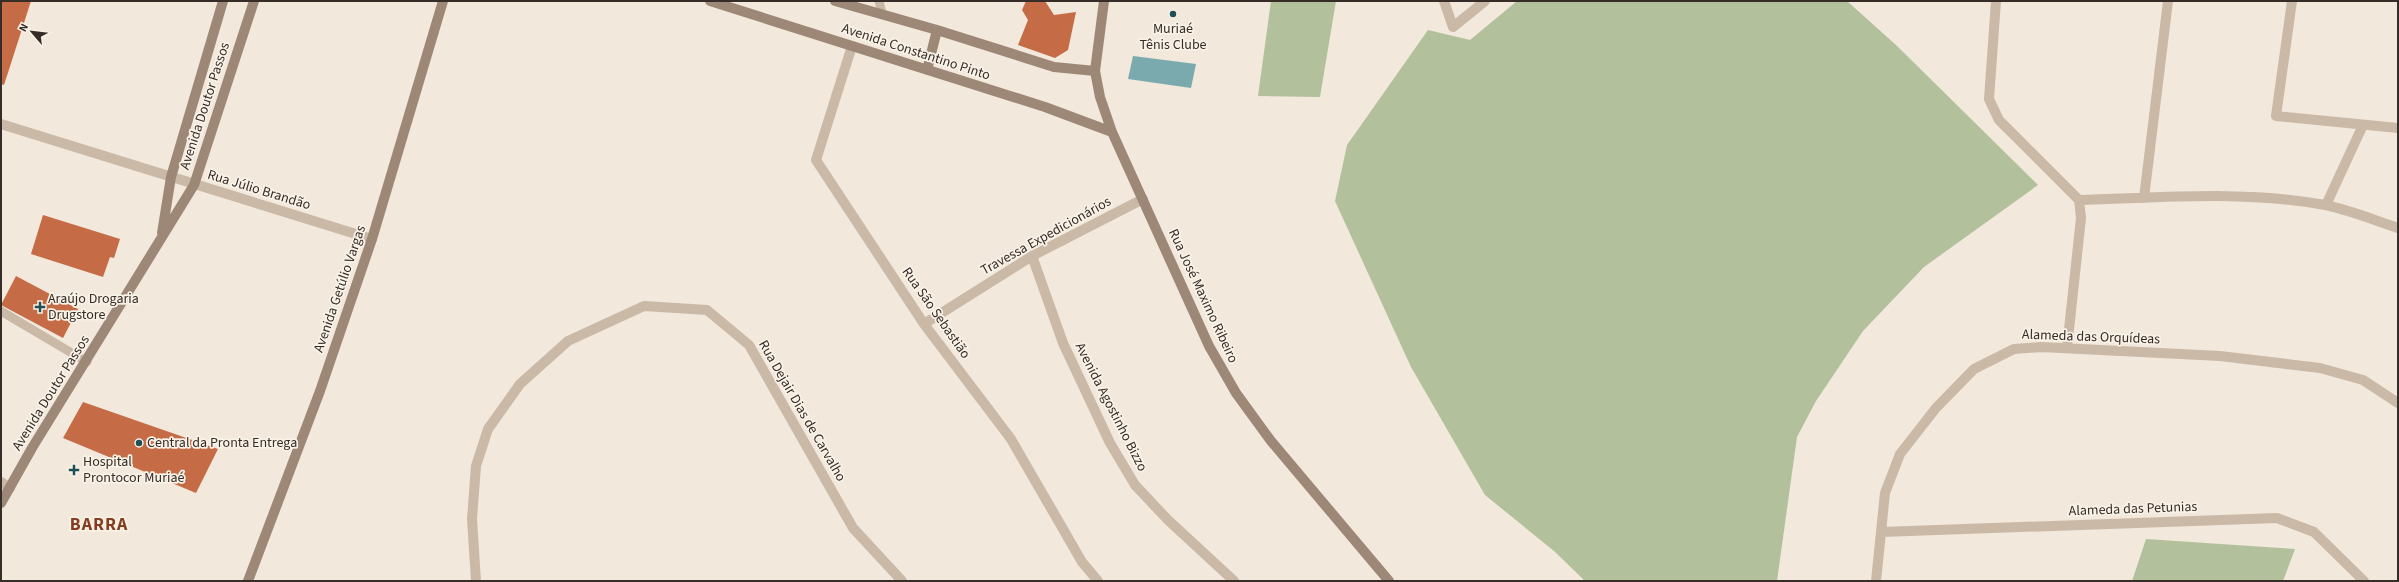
<svg xmlns="http://www.w3.org/2000/svg" width="2399" height="582" viewBox="0 0 2399 582" font-family="'Source Sans 3',sans-serif">
	<rect width="100%" height="100%" fill="#f2e8db"/>
	<!-- green -->
	<path fill="#b2c19b" d="M1271,1H1336L1320,97L1258,96Z
		M1517,1H1847L1896,45L2038,185L1924,267L1863,331L1816,401L1797,437L1777,581H1585L1554,551L1485,495L1411,367L1335,201L1347,145L1428,30L1470,40Z
		M2146,539L2295,549L2283,581H2132Z"/>
	<!-- water -->
	<path fill="#7aa9ae" d="M1133,56L1196,64L1191,88L1128,79Z"/>
	<!-- building -->
	<path fill="#c56b46" d="M1,1H31L4,85L1,84Z
		M1026,1H1045L1054,15L1076,12L1068,50L1055,58L1018,45L1028,20L1022,10Z
		M43,215L120,239L114,258L110,257L103,277L31,254Z
		M16,276L78,309L63,338L1,305Z
		M83,402L218,449L196,493L63,438Z"/>
	<g fill="none" stroke-linecap="round" stroke-linejoin="round">
		<!-- lane -->
		<path stroke="#cab9a7" stroke-width="9" d="M879,1L882,13
			M1,311L87,362"/>
		<!-- street -->
		<path stroke="#cab9a7" stroke-width="10" d="M1444,1L1453,27L1485,1
			M1996,1L1989,99L1999,120L2079,200L2081,218L2067,348
			M2292,1L2276,116L2398,128
			M852,46L816,160L924,324L1011,439L1082,562L1098,581
			M1,124L372,239
			M2144,198L2168,1
			M2079,200C2160,198 2245,190 2325,205C2350,210 2374,220 2398,228
			M2326,205L2363,125
			M1032,256L1063,343L1110,443L1135,485L1168,520L1234,581
			M924,324L1032,256L1143,199
			M1,482L10,488
			M1881,532L2277,518L2314,532L2364,581
			M476,581L472,519L476,466L488,429L520,384L568,341L644,306L707,310L749,345L853,528L902,581
			M1876,581L1885,493L1900,454L1936,408L1974,369L2014,349L2041,347L2220,356L2320,368L2363,380L2398,403"/>
		<!-- secondary -->
		<path stroke="#9d8878" stroke-width="10" d="M710,1L1045,107L1112,132
			M835,1L937,30L1054,67L1095,71
			M1104,1L1095,71L1100,97L1112,132L1209,346L1236,393L1271,441L1389,581
			M927,70L937,30
			M162,233L171,177L223,1
			M1,503L32,448L194,185L254,1
			M248,581L320,391L372,239L443,1"/>
	</g>
	<!-- markers -->
	<g fill="#1d5057" stroke="#f9f2e7" stroke-width="1.5">
		<circle cx="1173" cy="14" r="4"/>
		<path d="M38 301h4v4h4v4h-4v4h-4v-4h-4v-4h4z"/>
		<circle cx="139" cy="443" r="4"/>
		<path d="M72 464h4v4h4v4h-4v4h-4v-4h-4v-4h4z"/>
	</g>
	<g text-anchor="middle" dominant-baseline="central" stroke-width="3.5" stroke-linejoin="round" paint-order="stroke">
		<!-- poi labels -->
		<g font-size="14" fill="#362d28" stroke="#f9f2e7" text-anchor="start">
			<text x="1173" y="29" text-anchor="middle">Muriaé<tspan x="1173" dy="16">Tênis Clube</tspan></text>
			<text x="48" y="299">Araújo Drogaria<tspan x="48" dy="16">Drugstore</tspan></text>
			<text x="147" y="443">Central da Pronta Entrega</text>
			<text x="83" y="462">Hospital<tspan x="83" dy="16">Prontocor Muriaé</tspan></text>
		</g>
		<!-- street labels -->
		<g font-size="14" fill="#362d28" stroke="#f9f2e7">
			<text transform="translate(916 52) rotate(18)">Avenida Constantino Pinto</text>
			<text transform="translate(205 106) rotate(-72)">Avenida Doutor Passos</text>
			<text transform="translate(259 190) rotate(17)">Rua Júlio Brandão</text>
			<text transform="translate(1046 236) rotate(-29)">Travessa Expedicionários</text>
			<text transform="translate(340 289) rotate(-71)">Avenida Getúlio Vargas</text>
			<text transform="translate(1203 296) rotate(65)">Rua José Maximo Ribeiro</text>
			<text transform="translate(936 313) rotate(55)">Rua São Sebastião</text>
			<text transform="translate(2091 337) rotate(2)">Alameda das Orquídeas</text>
			<text transform="translate(51 393) rotate(-58)">Avenida Doutor Passos</text>
			<text transform="translate(1111 407) rotate(63)">Avenida Agostinho Bizzo</text>
			<text transform="translate(802 411) rotate(60)">Rua Dejair Dias de Carvalho</text>
			<text transform="translate(2133 509) rotate(-2)">Alameda das Petunias</text>
		</g>
		<!-- district labels -->
		<g font-size="18" font-weight="bold" letter-spacing="1" fill="#853e21" stroke="#f9f2e7">
			<text x="99" y="524">BARRA</text>
		</g>
	</g>
	<!-- border -->
	<rect width="2399" height="582" fill="none" stroke="#362d28" stroke-width="4"/>
	<!-- north arrow -->
	<g transform="translate(32 32) rotate(298)" stroke="#f9f2e7" stroke-width="3" paint-order="stroke">
	<path d="M0-3L7 15L0 10L-7 15Z" fill="#362d28"/>
	<text y="-6" font-size="11" font-weight="bold" text-anchor="middle" fill="#362d28">N</text>
	</g>
</svg>
